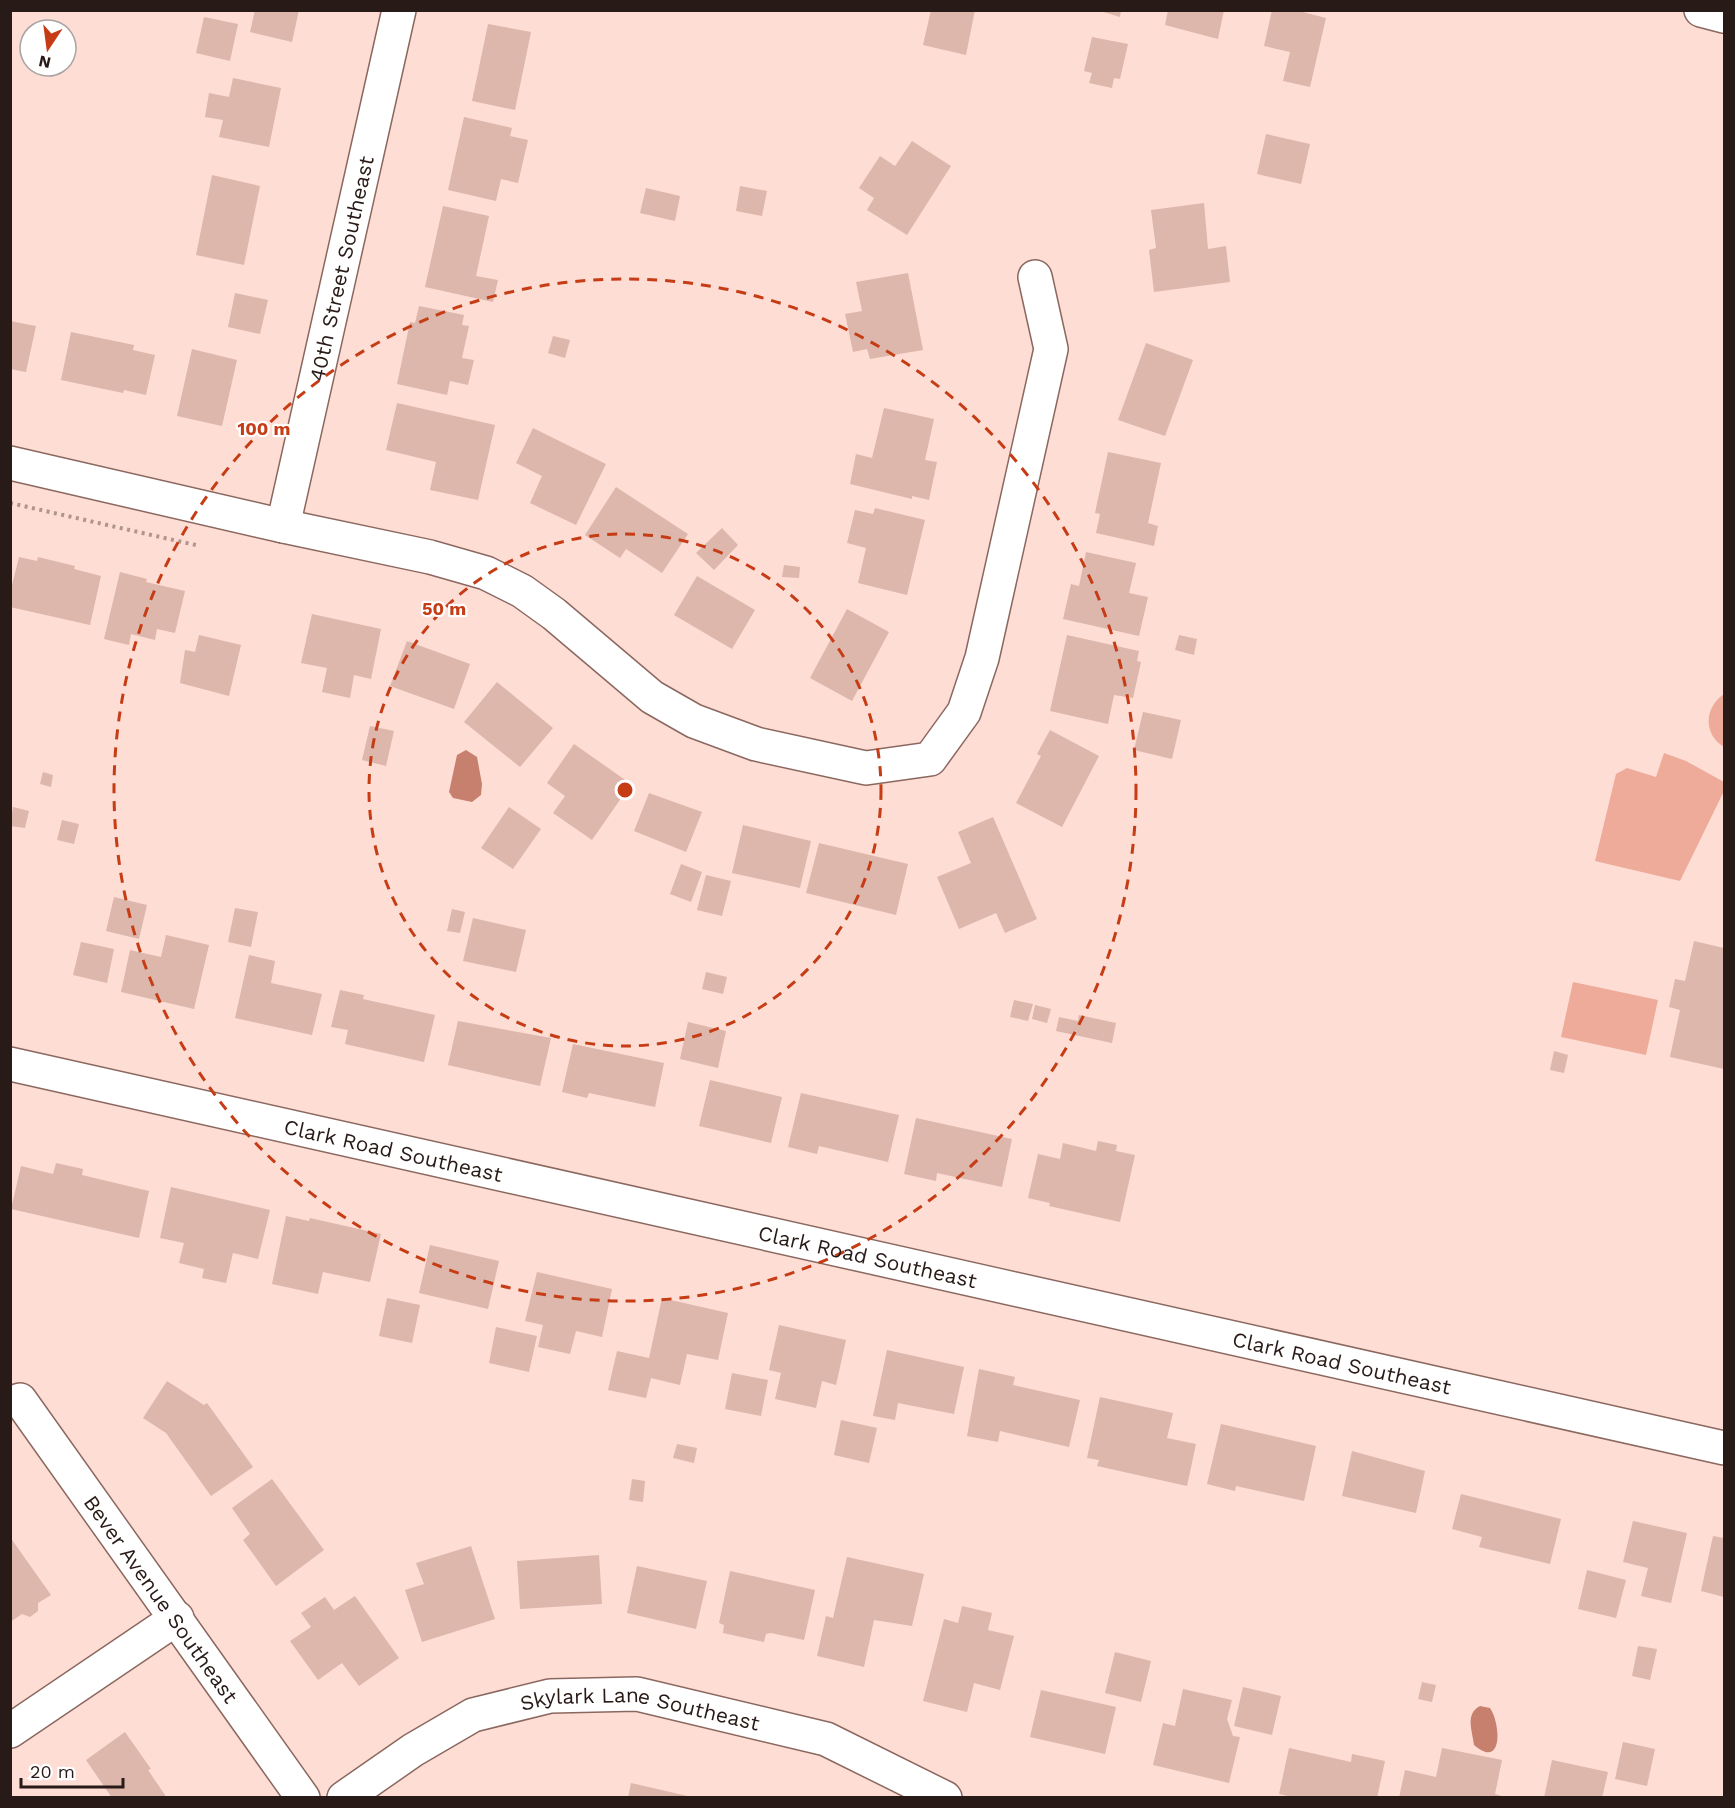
<svg xmlns="http://www.w3.org/2000/svg" width="1735" height="1808" viewBox="0 0 1735 1808" font-family="'Work Sans',sans-serif">
	<rect width="100%" height="100%" fill="#feddd5"/>
	<!-- green -->
	<path fill="#eeab99" d="M1724,694V747C1703,734 1704,708 1724,694Z
		M1664,753L1686,761L1724,782V791L1680,881L1595,861L1616,774L1627,768L1656,777Z
		M1573,982L1658,1000L1646,1055L1561,1037Z"/>
	<!-- water -->
	<path fill="#c7806e" d="M466,750L477,757L482,784L481,795L472,802L453,798L449,792L457,755Z
		M1480,1706L1490,1708C1501,1724 1503,1770 1474,1745C1472,1730 1465,1714 1480,1706Z"/>
	<!-- building -->
	<path fill="#ddb6ac" d="M255,10H299L292,42L250,32Z
		M931,10H975L966,55L923,45Z
		M1097,10H1121L1120,17Z
		M1168,10H1224L1218,39L1165,25Z
		M1272,10H1295L1326,18L1310,87L1283,81L1290,52L1264,46Z
		M204,17L238,24L230,61L196,53Z
		M488,24L531,32L515,110L472,101Z
		M1092,37L1128,44L1120,79L1114,78L1112,88L1089,83L1092,73L1084,71Z
		M233,78L281,88L269,147L219,137L223,120L205,117L209,93L229,97Z
		M464,117L512,128L510,136L528,140L518,183L501,179L496,201L448,190Z
		M1266,134L1310,144L1301,184L1257,174Z
		M912,141L951,166L907,235L867,210L874,198L859,188L880,156L895,166Z
		M212,175L260,186L244,265L196,255Z
		M740,186L767,191L762,216L736,211Z
		M646,188L680,196L675,221L640,213Z
		M1204,203L1208,249L1226,246L1230,282L1154,292L1149,250L1156,248L1151,210Z
		M443,206L489,216L476,276L498,280L493,302L425,287Z
		M908,273L923,350L870,359L867,349L853,352L845,314L862,311L856,282Z
		M235,293L268,300L260,334L228,327Z
		M419,306L464,315L462,325L469,326L462,358L474,360L468,385L450,381L447,395L397,384L410,322L415,323Z
		M10,321L36,326L26,372L10,369Z
		M71,332L134,345L133,350L155,355L146,395L124,390L123,393L61,380Z
		M553,336L570,340L565,358L548,353Z
		M1146,343L1193,360L1165,436L1118,420Z
		M192,349L237,360L222,426L177,416Z
		M397,403L495,425L478,500L430,490L436,462L386,450Z
		M884,408L934,419L925,460L937,462L929,500L912,496V499L850,484L856,454L872,458Z
		M533,428L606,464L576,525L530,503L542,476L516,463Z
		M1108,452L1161,463L1148,523L1158,526L1154,546L1096,533L1100,514L1095,513Z
		M616,487L688,534L662,573L626,549L620,558L585,535Z
		M875,508L925,520L907,595L858,583L866,548L847,543L855,510L873,514Z
		M722,528L738,545L714,570L696,553Z
		M1086,552L1136,563L1129,593L1148,597L1139,636L1063,619L1071,584L1079,586Z
		M19,557L37,561L38,557L75,566L74,569L101,576L90,625L10,607V593Z
		M784,565L800,567L799,578L782,577Z
		M120,572L147,579L146,582L185,591L175,633L157,629L155,640L131,634L129,645L104,639Z
		M697,576L755,610L732,649L674,615Z
		M847,609L889,632L852,701L810,678Z
		M312,614L381,629L371,679L354,675L350,698L322,692L327,668L301,663Z
		M199,635L241,645L229,696L180,683L185,650L195,652Z
		M1067,635L1139,651L1137,661L1141,662L1133,698L1114,695L1108,724L1050,711Z
		M1179,635L1197,639L1194,655L1175,650Z
		M407,641L470,664L454,709L390,686Z
		M497,682L553,728L520,767L464,722Z
		M1143,712L1181,720L1172,759L1134,750Z
		M370,726L394,731L386,766L362,760Z
		M1050,730L1099,756L1062,827L1016,803L1041,756L1037,754Z
		M574,744L631,784L592,840L553,813L565,796L547,783Z
		M43,772L53,775L51,787L40,784Z
		M649,793L702,812L686,852L634,831Z
		M13,807L29,811L25,828L10,826Z
		M509,807L541,829L513,869L481,848Z
		M993,817L1037,919L1005,933L996,913L959,929L937,877L971,863L958,832Z
		M62,820L79,824L74,844L57,840Z
		M743,825L811,841L800,888L732,873Z
		M819,843L908,864L896,915L806,893Z
		M681,864L702,872L691,902L670,894Z
		M706,875L731,881L722,916L697,910Z
		M114,897L147,905L139,939L106,931Z
		M235,908L258,912L251,947L228,942Z
		M452,909L465,912L460,933L447,931Z
		M473,918L526,930L516,972L463,961Z
		M166,935L209,945L194,1009L121,992L130,950L161,957Z
		M1694,941L1724,948V1069L1670,1057L1680,1010L1669,1007L1675,979L1685,981Z
		M81,942L114,949L107,983L73,975Z
		M249,955L275,961L271,983L322,994L312,1035L235,1018Z
		M706,972L727,977L723,994L702,989Z
		M340,990L364,995L363,999L435,1015L424,1062L345,1044L348,1030L331,1027Z
		M1014,1000L1033,1004L1028,1021L1010,1017Z
		M1035,1005L1051,1009L1047,1023L1032,1019Z
		M1079,1015L1116,1023L1112,1043L1056,1031L1059,1017L1078,1021Z
		M458,1021L551,1038L540,1086L448,1065Z
		M688,1022L726,1031L718,1068L680,1059Z
		M573,1044L664,1063L655,1107L589,1093L587,1098L562,1092Z
		M1554,1051L1568,1055L1564,1073L1550,1070Z
		M710,1080L782,1097L771,1143L699,1126Z
		M801,1093L899,1115L888,1162L819,1146L817,1154L788,1147Z
		M916,1118L1012,1139L1002,1187L937,1173L936,1181L904,1174Z
		M1098,1141L1117,1145L1116,1151L1135,1155L1120,1222L1049,1206L1050,1203L1028,1198L1038,1154L1060,1159L1063,1143L1096,1151Z
		M56,1163L83,1169L82,1175L149,1191L139,1238L11,1209L21,1166L53,1174Z
		M171,1187L270,1210L258,1259L233,1253L226,1283L202,1278L204,1269L179,1263L184,1243L160,1238Z
		M286,1216L309,1221L310,1218L381,1234L370,1282L323,1272L318,1294L272,1284Z
		M430,1245L499,1261L488,1309L419,1293Z
		M537,1272L612,1289L602,1337L576,1331L570,1354L538,1347L543,1325L525,1321Z
		M387,1298L420,1305L412,1343L379,1336Z
		M662,1298L728,1313L718,1360L687,1354L680,1385L651,1378L646,1398L608,1390L617,1351L649,1358Z
		M779,1325L846,1340L836,1385L822,1381L816,1408L775,1399L781,1373L769,1370Z
		M496,1327L537,1336L529,1372L489,1363Z
		M887,1350L964,1367L954,1414L898,1403L895,1420L873,1416Z
		M979,1369L1015,1377L1013,1385L1080,1400L1069,1447L1000,1431L998,1442L967,1436Z
		M732,1373L768,1380L761,1416L725,1409Z
		M167,1381L204,1405L207,1403L253,1467L211,1496L166,1433L143,1418Z
		M1100,1397L1173,1413L1167,1438L1196,1444L1187,1486L1097,1466L1099,1460L1087,1458Z
		M841,1420L877,1428L869,1463L834,1455Z
		M1221,1424L1316,1446L1304,1501L1236,1486L1235,1491L1207,1484Z
		M677,1444L697,1448L694,1463L673,1458Z
		M1352,1451L1425,1471L1416,1513L1342,1496Z
		M272,1479L324,1550L276,1586L243,1540L250,1534L232,1508Z
		M632,1479L645,1481L643,1502L629,1500Z
		M1461,1494L1561,1519L1550,1564L1479,1547L1482,1537L1452,1529Z
		M1633,1521L1687,1533L1671,1603L1641,1596L1648,1568L1623,1562Z
		M1713,1536L1724,1538V1597L1701,1591Z
		M10,1537L51,1595L38,1603V1611L30,1617L22,1614L10,1622Z
		M471,1546L495,1619L422,1642L405,1590L424,1584L416,1563Z
		M599,1555L602,1604L520,1609L517,1561Z
		M847,1557L924,1574L912,1626L874,1620L864,1667L817,1656L826,1616L833,1618Z
		M637,1566L707,1581L696,1629L627,1613Z
		M1587,1570L1626,1580L1616,1618L1578,1609Z
		M730,1571L815,1590L804,1640L771,1633L766,1634L764,1642L723,1633L724,1625L719,1623Z
		M355,1596L399,1658L359,1686L342,1663L318,1680L290,1641L311,1627L301,1613L325,1597L334,1610Z
		M962,1606L992,1613L988,1630L1014,1636L1000,1690L974,1683L967,1712L923,1701L944,1619L958,1623Z
		M1638,1646L1657,1649L1650,1680L1632,1676Z
		M1115,1652L1151,1661L1141,1702L1105,1693Z
		M1422,1682L1436,1685L1432,1702L1418,1699Z
		M1243,1687L1281,1696L1272,1735L1234,1726Z
		M1183,1689L1232,1700L1227,1719L1233,1736L1240,1737L1229,1783L1153,1765L1163,1723L1175,1726Z
		M1041,1690L1116,1707L1105,1754L1030,1737Z
		M125,1732L151,1769L148,1770L167,1798H112L86,1760Z
		M1623,1742L1655,1749L1647,1786L1615,1779Z
		M1289,1748L1351,1762L1352,1754L1385,1761L1377,1798H1297L1279,1794Z
		M1442,1748L1502,1760L1495,1794L1508,1798H1399L1405,1770L1436,1777Z
		M1552,1760L1608,1772L1602,1798H1544Z
		M631,1783L692,1797V1798H628Z"/>
	<g fill="none" stroke-linecap="round" stroke-linejoin="round">
		<!-- street casing -->
		<g stroke="#8b685f" stroke-width="36">
			<g id="street">
				<path d="M1701,10L1724,16"/>
				<path d="M10,463L283,526L430,557L486,573L522,591L554,614L652,697L694,721L756,744L866,768L930,759L964,712L982,658L1051,349L1035,277"/>
				<path id="s1" d="M283,526L399,10"/>
				<path id="s2" d="M10,1064L1724,1448"/>
				<path id="s3" d="M20,1400L303,1798"/>
				<path d="M10,1731L177,1618"/>
				<path id="s4" d="M344,1798L413,1750L473,1715L550,1696L637,1694L826,1739L945,1798"/>
			</g>
		</g>
		<!-- path -->
		<path stroke="#af958e" stroke-width="4" stroke-dasharray="3 4.5" stroke-linecap="butt" d="M10,503L200,546"/>
		<!-- street -->
		<use href="#street" stroke="#fff" stroke-width="33"/>
	</g>
	<!-- distance rings -->
	<g fill="none" stroke="#c53c15" stroke-width="3" stroke-dasharray="10 8">
		<circle cx="625" cy="790" r="256"/>
		<circle cx="625" cy="790" r="511"/>
	</g>
	<g text-anchor="middle" dominant-baseline="central" stroke-width="4.5" stroke-linejoin="round" paint-order="stroke">
		<!-- street labels -->
		<g font-size="21" fill="#281a16" stroke="#fff">
			<text stroke="none"><textPath href="#s1" startOffset="264">40th Street Southeast</textPath></text>
			<text stroke="none"><textPath href="#s2" startOffset="393">Clark Road Southeast</textPath></text>
			<text stroke="none"><textPath href="#s2" startOffset="879">Clark Road Southeast</textPath></text>
			<text stroke="none"><textPath href="#s2" startOffset="1365">Clark Road Southeast</textPath></text>
			<text stroke="none"><textPath href="#s3" startOffset="244">Bever Avenue Southeast</textPath></text>
			<text stroke="none"><textPath href="#s4" startOffset="324">Skylark Lane Southeast</textPath></text>
		</g>
	</g>
	<circle cx="625" cy="790" r="9" fill="#c53c15" stroke="#fff" stroke-width="3"/>
	<g font-size="18" text-anchor="middle" font-weight="bold" fill="#c53c15" stroke="#fff" stroke-width="4.5" stroke-linejoin="round" paint-order="stroke">
		<text x="264" y="435">100 m</text>
		<text x="444" y="615">50 m</text>
	</g>
	<!-- border -->
	<rect width="1735" height="1808" fill="none" stroke="#281a16" stroke-width="24"/>
	<!-- north arrow -->
	<g transform="translate(48 48) rotate(193)"><circle r="28" fill="#ffffff" stroke="#a9a3a2" stroke-width="1.5"/>
	<path d="M0-4.5L10 22L0 15L-10 22Z" fill="#c53c15"/>
	<text y="-9" font-size="16" font-weight="bold" text-anchor="middle" fill="#281a16">N</text>
	</g>
	<!-- scale -->
	<path d="M21 1778v9h102v-9" fill="none" stroke="#281a16" stroke-width="3"/>
	<text x="30" y="1778" font-size="18" fill="#281a16" stroke="#ffffff" stroke-width="4.5" paint-order="stroke">20 m</text>
</svg>
